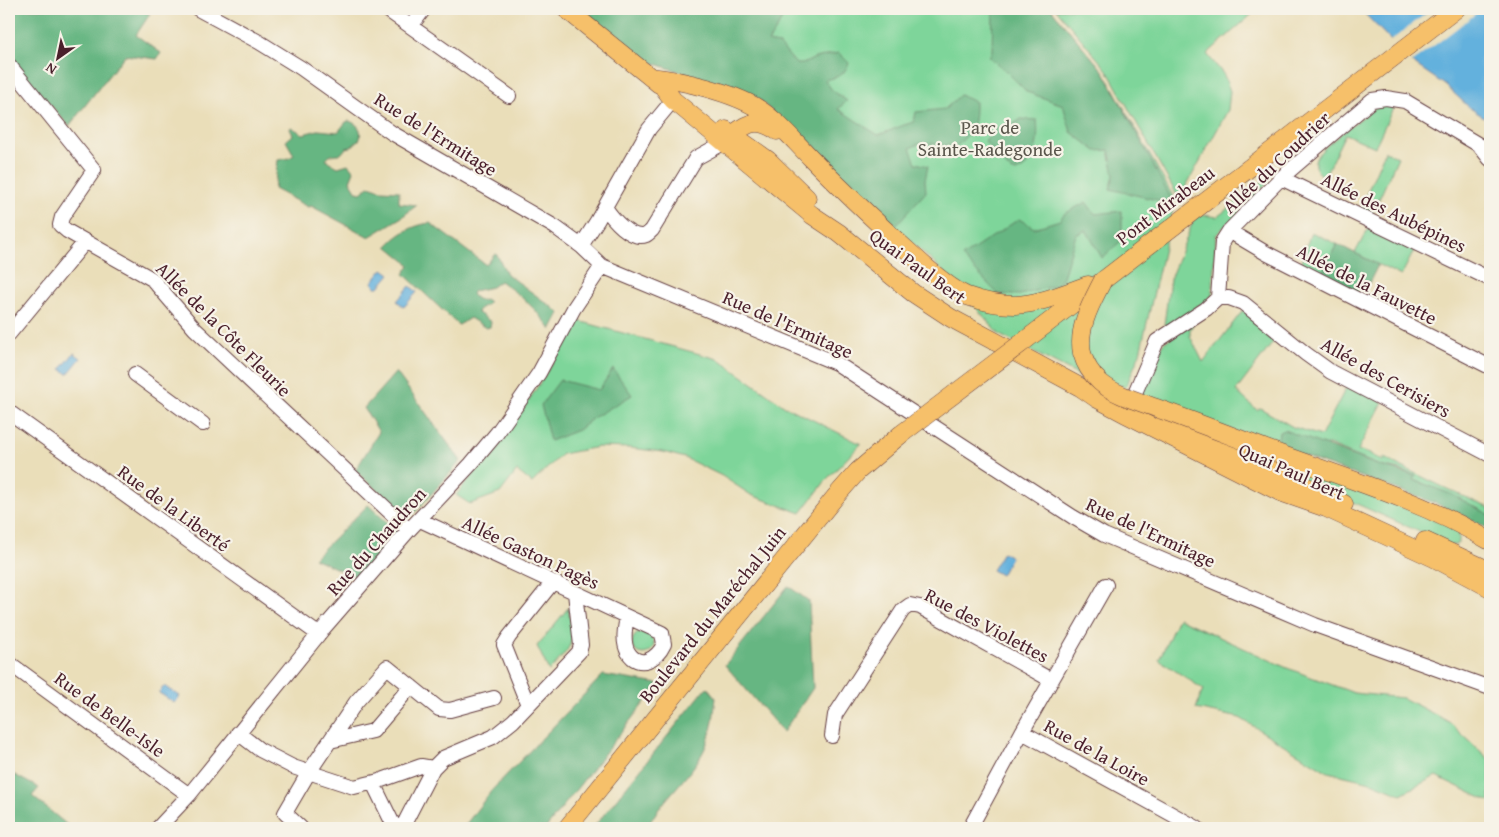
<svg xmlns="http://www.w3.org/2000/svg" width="1499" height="837" viewBox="0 0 1499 837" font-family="'Gentium Book Plus',serif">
	<rect width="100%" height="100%" fill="#f7f3e8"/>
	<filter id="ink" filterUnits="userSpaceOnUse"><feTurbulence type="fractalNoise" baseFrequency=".02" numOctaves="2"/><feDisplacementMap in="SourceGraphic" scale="10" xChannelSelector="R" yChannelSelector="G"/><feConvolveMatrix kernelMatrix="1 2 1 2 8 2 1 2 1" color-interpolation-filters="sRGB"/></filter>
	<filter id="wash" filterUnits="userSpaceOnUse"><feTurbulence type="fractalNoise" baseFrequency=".0096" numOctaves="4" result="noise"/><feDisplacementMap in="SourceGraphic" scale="20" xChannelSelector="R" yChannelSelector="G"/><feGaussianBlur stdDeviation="1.12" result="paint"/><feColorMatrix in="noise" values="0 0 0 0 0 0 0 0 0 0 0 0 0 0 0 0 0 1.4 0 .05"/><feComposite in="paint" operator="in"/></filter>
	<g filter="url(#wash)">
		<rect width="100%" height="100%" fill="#eadeb9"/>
		<!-- green -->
		<path fill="#7ed59a" stroke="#647a62" d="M582,9H1051L1104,72L1175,200L1140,353L1126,387L1080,376L1000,335L949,277L755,96L644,60Z
			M1056,9H1258L1207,54L1224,75L1230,91L1228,110L1179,199L1107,70Z
			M1383,104L1393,108L1375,147L1345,134L1324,177C1318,172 1312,167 1316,158C1321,147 1367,114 1379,105Z
			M1385,151L1398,157L1371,217L1359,211Z
			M1267,178L1270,181L1216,235L1212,296L1168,328L1164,325L1170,279L1196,214L1217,217Z
			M1370,225L1415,249L1401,276L1355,253Z
			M1311,232L1337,244L1321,275L1300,265Z
			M1244,309L1278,336L1236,391L1257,410L1260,408L1293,427L1321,436L1348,384L1383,402L1358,450L1370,454L1383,461L1384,458L1443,487L1489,508L1490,506V515L1453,496L1414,480L1416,476L1400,470L1380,466L1329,445L1283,449L1139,396L1163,343L1194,322L1190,330V336L1203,362Z
			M579,321L718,359L785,406L861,444L827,479L801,513L751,495L722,476L685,458L663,452L630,448L598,447L562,454L532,483L517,471L500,493L470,504L456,495L510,430Z
			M1281,461L1454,527L1459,534V541L1456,545H1449L1303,480L1270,463Z
			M568,608C575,645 574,644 549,671L537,646Z
			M1178,618L1287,668L1354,693L1403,698L1449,722L1490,760V802L1436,776L1401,794L1371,782L1328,772L1240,718L1196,709L1203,689L1159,660Z
			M632 643a11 11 0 1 1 22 0a11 11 0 1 1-22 0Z"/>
		<!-- forest -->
		<path fill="#66b682" stroke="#586a56" d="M20,9H140L150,14L136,35L161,53L157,59L125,55L69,126L11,61L9,63V16Z
			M582,9H782L784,14L777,29L768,42L779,44L796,64H803L815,58L839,53L849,63C842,78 839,76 825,80L832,90L847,101L838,109L878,135C890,131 902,125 914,122L916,112L945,109L960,95L975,102C975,125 973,130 957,146L921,143L910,148L916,163L928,166L925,180L926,192L895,226L755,96L644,60Z
			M993,9H1051L1104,72L1174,204L1110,189L1114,175L1109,150L1096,151L1071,132L1063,105L1027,92L1006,71L989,57L992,51Z
			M1021,119L1037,120C1039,139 1037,164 1016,172L1010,170L985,142C1000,118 1005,132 1021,119Z
			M349,121C358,124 362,129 360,139L351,147L346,148L341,154C334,154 330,154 326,160L338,167L348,164L354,171L350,181L357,192L361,193L369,186L381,190L399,191V203L417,205L402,217L369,237L311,206L308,207L274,189L278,160L289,158L294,155L286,141L293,135L290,129L291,127L303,134L318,130L338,132L346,122Z
			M1086,202L1095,214L1122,211V240L1102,258L1086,230L1076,235L1063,277L1057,285L1020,295L998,294L962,257L1019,219L1034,228L1060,220L1064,214Z
			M430,223L486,265L495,254L497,255L507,274L560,313L551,330C538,310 520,295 500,281L492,287L474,291L472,294C476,300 481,301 487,300L489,302C486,307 479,307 477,312L491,322L490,327L486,328L470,318L459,325L457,324L404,274L410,265L387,246C398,234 413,225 430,223Z
			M1337,244L1378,265L1364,293L1367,286L1362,284L1357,294L1321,275Z
			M613,369L632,395L593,418L578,430L550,441L541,405L560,380L599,390Z
			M396,372L461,461L410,518L355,471L379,432L364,408Z
			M1284,430L1380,466L1416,476L1414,480L1453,495L1490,515V530L1475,521L1435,503L1283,449L1278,439L1279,432Z
			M368,505L399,533L359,579L314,558Z
			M788,586L809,601L813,688L783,732L725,665Z
			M603,675L659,684L546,828H463L492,790Z
			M707,687L716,698C714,712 713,727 708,740C699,771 661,798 647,828H593Z
			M9,772L39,788L32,796L71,828H9Z"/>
		<!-- water -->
		<path fill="#63b1dd" stroke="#566884" d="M1360,9H1490V121L1470,108L1445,85L1413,63Z
			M383,269L390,274L379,287H375L372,282Z
			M410,286L417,292L404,307L397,301Z
			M74,353L81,358L68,374L61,369Z
			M1003,552L1011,557L1001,575L992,570Z
			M164,686L180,696L175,703L159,693Z"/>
		<!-- pier -->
		<path fill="#eadeb9" d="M1432,9H1482L1410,64L1389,42Z"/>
	</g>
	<g filter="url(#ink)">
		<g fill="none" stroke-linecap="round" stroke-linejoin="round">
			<!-- minor casing -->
			<g stroke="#623c40" stroke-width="16">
				<path id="minor" d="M198,9L259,42L301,68L392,133L555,227L581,246L602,266L836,363L1073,517L1104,535L1315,625L1490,688
					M386,9L509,96
					M411,26L424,9
					M9,65L94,170L62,217L60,225L67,231L152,279L195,329L409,530
					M1281,178L1490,279
					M605,207C612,218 631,241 646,235C648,234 650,232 652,230L696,158L725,142
					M1229,231L1266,253L1490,367
					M581,246L597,221L649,129L673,100
					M1218,298H1229L1243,303L1306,354L1331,372L1490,455
					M9,334L85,242
					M135,374L203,424
					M1129,407L1157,341L1206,309L1218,298L1222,242L1229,231L1281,178L1372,100L1386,98L1405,101L1479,145L1490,159
					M9,412L318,634
					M420,520L662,633L664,644C657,659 639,670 628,652C622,642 625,627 627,617
					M9,663L189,795
					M528,705L504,645L509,637L553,582
					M1022,732L1197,828
					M238,733L260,750L293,767L354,787L379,781L421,766L433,768
					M832,736L835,715L903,610L910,605L920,607L1051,680
					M330,741L373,731L411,686
					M373,783L395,828
					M158,828L189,795L323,629L409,530L471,464L497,433L539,373L574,308L602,266
					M301,828L285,813L309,772L356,702L387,667L439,709L450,710L494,698
					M402,828L433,768L443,758L493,737L513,721L579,652L581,645L575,593
					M970,828L1022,732L1106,585"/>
			</g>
			<!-- major casing -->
			<g stroke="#623c40" stroke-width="19">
				<path id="major" d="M566,9L659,84
					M650,77C681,80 732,92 759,109C779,122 794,141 811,158C842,190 874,220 907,250C922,264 948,288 967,296C981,301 1000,305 1015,305C1040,304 1065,293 1088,285
					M664,88L673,100L812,215L839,233L913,293L951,318L1080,387L1096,398L1126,414L1280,492L1326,508L1434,558L1490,588
					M726,130L768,160L807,198
					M726,141C744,125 754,115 777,131
					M1023,342L1456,9
					M1164,421L1344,504
					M1277,453C1349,479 1424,502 1490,541
					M1425,541L1490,571
					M567,828L836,496L858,471L900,435"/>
			</g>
			<!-- minor -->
			<use href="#minor" stroke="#fff" stroke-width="14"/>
			<!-- major -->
			<use href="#major" stroke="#f6c06b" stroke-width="18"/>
			<!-- major-bridge casing -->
			<g stroke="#623c40" stroke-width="19" stroke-linecap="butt">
				<path id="major-bridge" d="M1103,280C1092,302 1077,327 1082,353C1085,364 1091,374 1100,382C1114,395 1144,403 1162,410C1201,424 1239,439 1277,453
					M900,435L1023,342"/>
			</g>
			<!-- major-bridge -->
			<use href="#major-bridge" stroke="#f6c06b" stroke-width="18"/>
		</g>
	</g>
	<g text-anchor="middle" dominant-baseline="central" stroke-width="4.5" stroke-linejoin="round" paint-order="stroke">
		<!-- park labels -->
		<g font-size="19" fill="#5a564c" stroke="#f7f3e8">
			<text x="990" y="127">Parc de<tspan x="990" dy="22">Sainte-Radegonde</tspan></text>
		</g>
		<!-- street labels -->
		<g font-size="19" fill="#4a1f2b" stroke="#f7f3e8">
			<text transform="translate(436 134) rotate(32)">Rue de l'Ermitage</text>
			<text transform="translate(1276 162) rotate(-43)">Allée du Coudrier</text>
			<text transform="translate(1165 205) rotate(-37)">Pont Mirabeau</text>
			<text transform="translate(1394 212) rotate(26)">Allée des Aubépines</text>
			<text transform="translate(918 266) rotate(36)">Quai Paul Bert</text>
			<text transform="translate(1367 284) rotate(27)">Allée de la Fauvette</text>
			<text transform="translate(788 324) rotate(24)">Rue de l'Ermitage</text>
			<text transform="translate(224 329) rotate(45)">Allée de la Côte Fleurie</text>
			<text transform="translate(1386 377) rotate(29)">Allée des Cerisiers</text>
			<text transform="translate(1292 471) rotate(24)">Quai Paul Bert</text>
			<text transform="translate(174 508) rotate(36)">Rue de la Liberté</text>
			<text transform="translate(1151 532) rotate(25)">Rue de l'Ermitage</text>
			<text transform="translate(376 541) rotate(-48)">Rue du Chaudron</text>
			<text transform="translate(531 552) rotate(25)">Allée Gaston Pagès</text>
			<text transform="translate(712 614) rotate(-51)">Boulevard du Maréchal Juin</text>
			<text transform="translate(987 625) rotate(28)">Rue des Violettes</text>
			<text transform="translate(110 714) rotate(36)">Rue de Belle-Isle</text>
			<text transform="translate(1097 752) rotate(29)">Rue de la Loire</text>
		</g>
	</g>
	<!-- margin -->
	<rect width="1499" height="837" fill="none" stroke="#f7f3e8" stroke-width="30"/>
	<!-- north arrow -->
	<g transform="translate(58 58) rotate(213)" stroke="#f7f3e8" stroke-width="4" paint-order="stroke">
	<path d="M0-4L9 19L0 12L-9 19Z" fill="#4a1f2b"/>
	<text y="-8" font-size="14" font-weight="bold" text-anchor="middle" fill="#4a1f2b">N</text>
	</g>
</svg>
